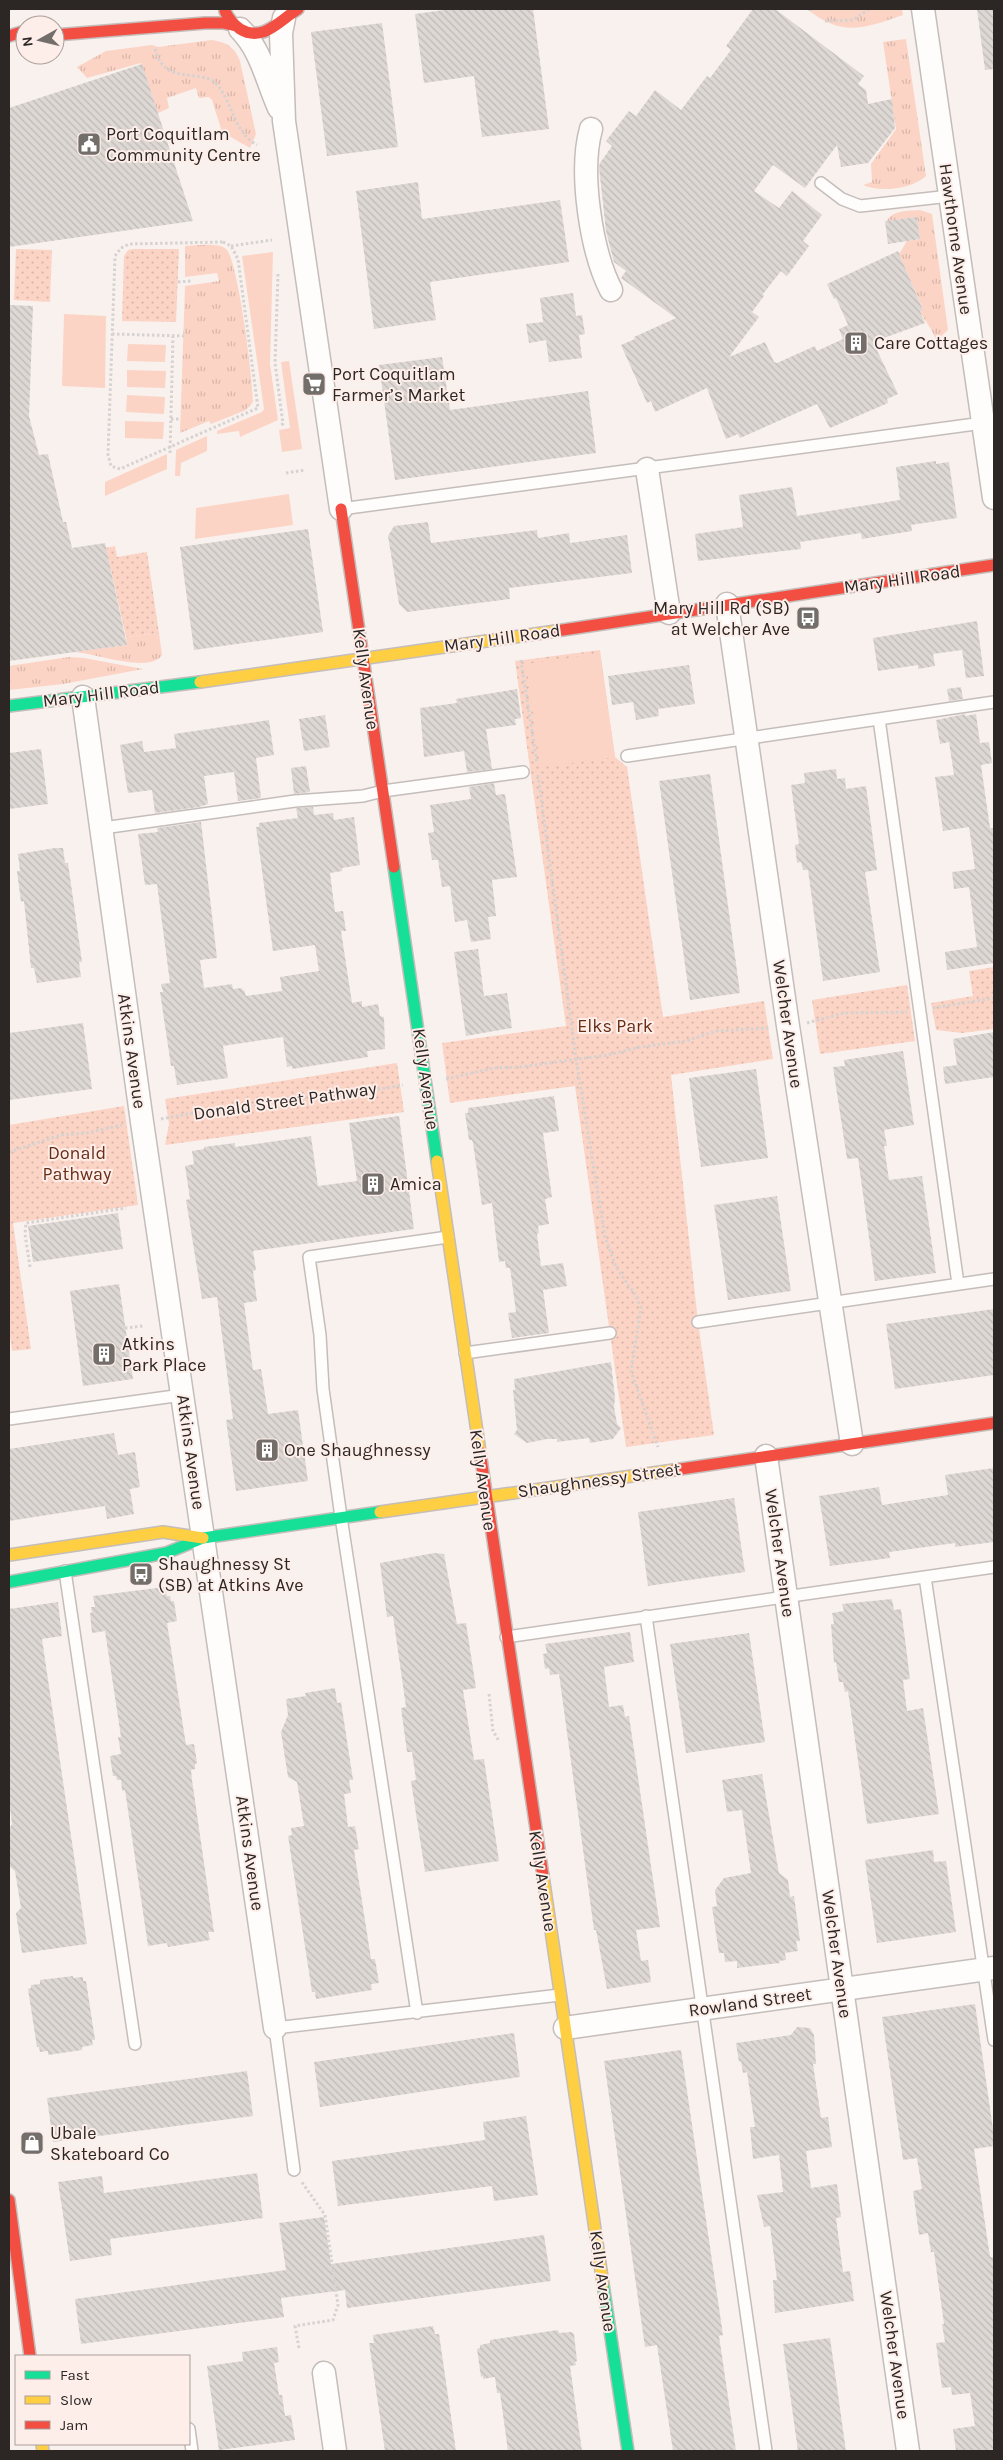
<svg xmlns="http://www.w3.org/2000/svg" width="1003" height="2460" viewBox="0 0 1003 2460" font-family="Karla,sans-serif">
	<defs>
		<pattern id="grass-tufts" width="24" height="20" patternUnits="userSpaceOnUse" patternTransform="scale(1.25)"><rect width="24" height="20" fill="#fcd4c5"/><path d="M3 7l-1-3M5 7V3M7 7l1-3M15 17l-1-3M17 17v-4M19 17l1-3" fill="none" stroke="#d8b6a9"/></pattern>
		<pattern id="park-dots" width="8" height="8" patternUnits="userSpaceOnUse" patternTransform="scale(1.25)"><rect width="8" height="8" fill="#fcd4c5"/><path d="M2 2h.1M6 6h.1" fill="none" stroke="#d8b6a9" stroke-width="1.8" stroke-linecap="round"/></pattern>
		<pattern id="building-back-hatch" width="6" height="6" patternUnits="userSpaceOnUse" patternTransform="scale(1.25)"><rect width="6" height="6" fill="#ded8d5"/><path d="M-1 5l2 2M0 0l6 6M5-1l2 2" fill="none" stroke="#bfb9b7"/></pattern>
	</defs>
	<rect width="100%" height="100%" fill="#f9f1ee"/>
	<!-- grass -->
	<path fill="url(#grass-tufts)" d="M807,9H902L903,15C863,29 842,37 807,9Z
		M906,39L926,176C913,189 879,193 863,185L872,182L871,164L896,129L883,42Z
		M212,40C226,42 235,47 240,61L256,134L250,148L222,132L212,100L209,97L199,98L196,88L167,98L169,108L158,113L141,63L87,78L77,67L106,51L152,45L158,47Z
		M920,210L932,214L948,330L936,341C933,329 925,322 920,311L923,309L899,254L907,241L920,239L917,217L887,221C892,210 909,211 920,210Z
		M185,246C195,246 218,242 226,249C238,259 253,381 253,402L246,410L211,424L209,421L180,433L185,286L219,281L217,273L185,277Z
		M159,633L162,655C150,674 95,653 74,652L127,645L126,637Z
		M69,657L84,658L143,669L63,684L9,690V666Z"/>
	<!-- park -->
	<path fill="url(#park-dots)" d="M16,249L52,250L50,302L14,300Z
		M133,249H179L176,322L122,321L124,256L128,250Z
		M115,546L117,557L147,552L159,633L126,637L106,548Z
		M600,650L615,757L627,767L663,1017L764,1001L773,1059L671,1075L698,1322L714,1435L626,1447L575,1086L450,1103L442,1043L566,1026L515,661Z
		M994,967V1029L962,1033L936,1030L931,1003L973,996L969,971Z
		M907,985L915,1041L820,1054L812,1000Z
		M397,1063L404,1112L165,1145L169,1124L165,1099Z
		M124,1106L138,1205L13,1223L31,1349L12,1351L9,1329V1125Z"/>
	<!-- garden -->
	<path fill="#fcd4c5" d="M273,252L270,364L278,420L240,437L239,431L217,434V431L262,412L264,409L242,256Z
		M64,314L106,316L105,388L62,386Z
		M128,344L166,345L165,362L127,361Z
		M289,361L302,449L282,452L279,430L290,428L281,362Z
		M127,370L166,371L165,388L127,387Z
		M127,395L165,397L164,414L126,412Z
		M125,421L164,422L163,439L125,438Z
		M207,436V451L181,463L180,476H175L176,450Z
		M167,454V469L105,496V482Z
		M289,494L293,525L195,539L196,508Z
		M600,654L615,757L548,766L540,763L526,664Z"/>
	<!-- building -->
	<path fill="url(#building-back-hatch)" d="M452,9H533L549,129L482,137L474,76L424,83L415,14Z
		M753,9H775L864,76L858,84L866,90L868,104L892,99L895,128L868,163L841,167L837,145L805,188L773,165L754,191L779,208L792,191L822,215L803,241L809,246L787,276L781,271L763,294L764,296L752,312L759,317L729,357L765,342L774,362L777,363L815,346L817,351L843,339L839,329L848,325L836,298L834,299L827,284L898,251L923,310L920,311L925,323L873,342L898,394L887,399L888,403L830,428L817,404L740,438L738,434L726,439L707,388L655,412L651,401L647,403L621,345L635,339L634,337L676,318L621,278L626,271L614,262L606,231L599,167L600,163L612,146L606,141L629,111L636,116L655,90L681,110L707,76L710,78L731,50L726,46Z
		M977,9H994V69L985,70Z
		M382,23L398,147L327,156L311,32Z
		M142,64L193,221L9,247V108Z
		M418,182L422,219L560,200L569,262L430,282L436,320L374,329L356,191Z
		M917,217L920,239L888,244L885,221Z
		M573,293L576,316L582,315L585,334L579,335L582,358L549,362L546,340L529,343L526,324L543,322L540,298Z
		M9,305L33,306L29,416L39,455L48,454L63,522H66L72,548L105,543L127,645L9,661Z
		M442,357L450,410L588,391L596,453L395,480L379,365Z
		M936,461V464L949,462L957,518L911,525L912,531L862,539L861,533L800,542L801,549L698,561L695,534L743,527L739,495L792,487L797,516L900,500L896,467Z
		M428,522L431,543L537,530L538,538L569,533L570,543L627,535L632,573L509,588L510,599L407,612L399,604L388,536L394,526Z
		M308,529L323,632L194,650L180,547Z
		M977,621L984,676L966,678L962,650L933,654L935,666L918,669V665L878,671L873,638Z
		M689,665L695,704L658,709L659,716L636,720L633,702L612,705L608,676Z
		M961,687L963,699L949,701L947,689Z
		M517,689L521,718L515,719L516,725L486,729L492,769L467,772L464,751L424,757L420,708L457,703L456,699Z
		M965,714V716L976,714L980,743L989,742L992,763L981,765L990,828H994V963L947,970L945,952L977,947L969,887L954,889L952,872L975,869L969,827L943,831L935,777L954,775L949,742L940,744L936,720Z
		M325,715L330,747L304,751L299,719Z
		M269,720L274,755L256,758L261,798L238,801L234,772L204,776L208,804L199,807L155,813L152,790L128,793L120,745L142,741L144,752L176,748L174,734Z
		M41,749L48,804L9,809V753Z
		M306,766L310,792L294,794L291,768Z
		M836,769L837,779L845,778L846,789L866,786L877,870L865,872L880,972L823,981L808,870H803L801,862L797,863L795,845L799,844L791,785L805,783L804,773Z
		M710,774L740,993L690,1000L659,781Z
		M494,783L496,795L505,794L517,877L492,880L496,916L488,917L491,939L471,942L467,920L455,922L450,886L442,887L438,860H432L428,833L434,832L430,805L471,799L469,787Z
		M313,807L314,815L333,813L334,820L354,817L360,865L342,868V871L330,873L335,912L343,911L346,931H341L352,1003L362,1001V1007L378,1004L380,1016L384,1017L385,1049L367,1051L368,1057L292,1069V1066L287,1067L283,1037L223,1046L228,1078L177,1085L174,1066H171L160,992H163L161,984L170,983L157,884L145,885L138,834L158,832L157,828L201,822L217,958L200,960L204,988L232,984L233,989L242,988V990H244L246,996L282,991L280,977L319,971L315,945L273,951L256,827H259V823L298,818L296,808Z
		M55,848H63L65,863H68L82,962H79L81,977L37,983L34,968H31L24,901L21,902L17,871H20L18,854Z
		M478,949L484,996L507,993L512,1028L466,1036L454,952Z
		M83,1023L92,1089L9,1100V1033Z
		M994,1032V1077L945,1084L943,1067L957,1065L953,1039Z
		M903,1051L914,1125L884,1130L887,1146H884L889,1180L922,1176L936,1273L875,1281L858,1158L847,1159L833,1067L845,1066L844,1060Z
		M756,1069L768,1158L701,1167L689,1078Z
		M554,1096L559,1131L543,1133L552,1197L545,1199L549,1224L538,1226L539,1233L537,1234L541,1266L563,1263L567,1286L543,1290L549,1333L512,1338L508,1313L516,1312L510,1268H506L505,1261L499,1262L492,1203L482,1205L473,1143L472,1140H469L465,1113H468V1108Z
		M399,1116L414,1229L253,1251L256,1270L253,1271L257,1301L244,1303L253,1370L261,1369L268,1414L298,1410L308,1481L236,1491L226,1420L233,1419L217,1297L202,1299L186,1200L190,1199L185,1166L194,1164L192,1151L204,1149V1147L235,1143V1147L311,1136L318,1186L357,1181L349,1123Z
		M777,1196L791,1291L728,1300L714,1205Z
		M118,1213L123,1249L33,1262L28,1226Z
		M119,1284L133,1379L83,1386L70,1291Z
		M994,1309V1375L895,1389L886,1324Z
		M611,1362L615,1398L614,1407L617,1424L621,1428L613,1439L590,1443L589,1438L557,1442V1439H547L527,1443L514,1434L517,1430L513,1390H515L514,1379Z
		M114,1433L118,1455L135,1452L140,1487L130,1489L134,1514L107,1519L105,1506L9,1521V1449Z
		M994,1468V1542L955,1547V1543L889,1552L890,1558L830,1566L819,1496L879,1487L882,1505L948,1495L945,1475Z
		M734,1498L745,1572L648,1586L638,1512Z
		M434,1553L444,1554L457,1624L466,1623L476,1688L463,1690L474,1760L484,1759L499,1861L425,1872L411,1781L416,1780L412,1752H407L401,1708L406,1707L393,1616L387,1617L380,1563Z
		M165,1587L167,1596H170L171,1601H174L177,1621L167,1623L186,1745L194,1744L197,1763L195,1764V1769L191,1770L192,1780L214,1932H208L210,1940L168,1947L167,1943L148,1946L125,1790L122,1791L121,1780H117L116,1776H113L110,1756L121,1754L118,1737H121L105,1631L92,1633L90,1613H92L91,1607H95L93,1596Z
		M892,1599L894,1610L901,1609L905,1639L910,1679L903,1680L907,1711L923,1708L939,1814L867,1824L848,1691L845,1692L843,1682H839L836,1662L834,1663L831,1624H834L832,1613L844,1611L842,1604Z
		M58,1602L62,1636L42,1639L87,1944L22,1953L16,1913L21,1908L15,1871L9,1866V1829L12,1824L9,1799V1609Z
		M630,1632L634,1662L604,1667L609,1707L623,1705L625,1717L629,1716L660,1927L636,1930L641,1961L648,1960L651,1982L607,1989L596,1930H594L559,1674L550,1675L549,1668L545,1669L543,1654L547,1653L545,1644Z
		M749,1633L765,1742L686,1753L670,1644Z
		M335,1688L337,1703L341,1702L353,1780H349L351,1793L344,1794L348,1827L355,1826L359,1849L354,1850L371,1959H375L379,1983L371,1984L372,1990L316,1999L315,1992H312L288,1836L292,1835L291,1828L304,1826L297,1782L288,1777L281,1732L288,1715L286,1699L306,1696L305,1693Z
		M762,1774L778,1868L779,1873L788,1880L790,1897L794,1896L800,1941H796L798,1951L785,1953L786,1960L779,1961L780,1963L737,1968V1961L725,1962L724,1953H719L712,1907L717,1906L715,1890L724,1878L751,1873L742,1810L727,1812L722,1780Z
		M933,1850L934,1862L946,1861L956,1932L877,1943L865,1860Z
		M73,1976V1978L83,1977V1981H86L95,2040H92L93,2045L82,2047V2050L48,2055V2051L40,2052L39,2047H37L28,1989L31,1988V1985L40,1984V1980Z
		M975,2004L994,2136V2146L974,2149L990,2257H994V2451H956L953,2429L975,2426L970,2393L952,2395L951,2387L942,2388L936,2343L945,2342L942,2324H944L934,2252H931L928,2233L919,2235L913,2191L922,2189L917,2158L903,2160L882,2017Z
		M797,2027L810,2028L814,2035L816,2064H813L821,2118L828,2117L832,2147L806,2151L811,2188L837,2184L841,2217L836,2218L843,2272L850,2271L854,2301L775,2313L773,2280H777L770,2226L764,2227L757,2195L783,2192L779,2155L753,2159L750,2127H755L747,2072L743,2073L741,2061L739,2062L736,2043L791,2035Z
		M514,2033L520,2077L320,2107L314,2062Z
		M681,2050L723,2335L719,2336L736,2451H673L657,2345L645,2347L604,2061Z
		M247,2071L253,2116L53,2142L47,2098Z
		M526,2116L538,2195L494,2201L492,2186L338,2206L332,2161L485,2140L483,2122Z
		M257,2173L263,2218L110,2239L112,2255L70,2261L58,2182L102,2176L104,2193Z
		M324,2217L331,2264L544,2235L551,2281L347,2308L345,2290L281,2298L284,2317L81,2344L75,2299L286,2270L279,2223Z
		M433,2326L435,2334H439L456,2451H385L369,2343H374L373,2335Z
		M558,2330L559,2333L571,2332L574,2334L577,2361L575,2362L576,2365L570,2366L582,2451H508L500,2393H497L495,2377L483,2379V2376L481,2377L477,2349L480,2348V2345L490,2343V2340Z
		M830,2338L846,2451H798L783,2344Z
		M277,2347L279,2362L274,2363L279,2395H282L285,2416L291,2415L295,2440L219,2450L207,2366L243,2361L242,2352Z"/>
	<g fill="none" stroke-linecap="round" stroke-linejoin="round">
		<!-- lane casing -->
		<g stroke="#c4bdba" stroke-width="14">
			<path id="lane" d="M821,183L842,199L860,206L950,196
				M341,509L983,423
				M879,719L958,1284
				M627,756L994,702
				M103,828L295,801L363,796L383,791L523,772
				M698,1322L994,1279
				M465,1353L610,1333
				M9,1419L182,1395
				M65,1571L135,2044
				M925,1577L994,2040
				M646,1616L766,2451
				M506,1637L994,1567
				M417,2013L341,1517L323,1389L320,1335L309,1257L448,1237
				M294,2170L275,2028L560,1995
				M189,2429L192,2451"/>
		</g>
		<!-- street casing -->
		<g stroke="#c4bdba" stroke-width="25">
			<path id="street" d="M923,9L994,498
				M284,18L281,33L284,121L341,509
				M240,29C261,50 267,81 279,108
				M591,129C579,172 591,251 611,290
				M647,469L669,613
				M727,604L788,1026L852,1444
				M83,697L142,1122L275,2028
				M766,1456L908,2451
				M565,2028L994,1968
				M324,2373L335,2451"/>
		</g>
		<!-- fast casing -->
		<g stroke="#c4bdba" stroke-width="14">
			<path id="fast" d="M9,706L200,682
				M394,867L437,1161
				M9,1582L166,1553L203,1538L380,1512
				M603,2284L628,2451"/>
		</g>
		<!-- slow casing -->
		<g stroke="#c4bdba" stroke-width="14">
			<path id="slow" d="M200,682L556,631
				M437,1161L480,1452
				M380,1512L674,1470
				M9,1555L163,1532L203,1538
				M543,1876L603,2284
				M42,2444L43,2451"/>
		</g>
		<!-- jam casing -->
		<g stroke="#c4bdba" stroke-width="14">
			<path id="jam" d="M225,11C228,18 233,24 240,29C263,43 280,20 298,9
				M55,35L205,23H223L236,26
				M9,36L25,31
				M341,509L394,867
				M556,631L994,565
				M480,1452L543,1876
				M674,1470L994,1423
				M9,2200L30,2356"/>
		</g>
		<!-- path -->
		<path stroke="#d5d2d1" stroke-width="3" stroke-dasharray="2.5 2.5" stroke-linecap="butt" d="M810,9V11
			M825,21L853,20L869,9
			M155,49C164,83 190,70 214,81C233,101 233,132 257,145
			M223,242L231,246L238,259L258,408L120,469L111,466L108,455L115,256L121,248L129,244Z
			M231,246L272,240
			M278,274L275,363L283,424L279,425
			M178,282L191,281
			M112,334L184,336
			M171,419H181
			M170,453L173,336
			M286,473L305,470
			M521,660L537,764
			M538,775L576,1059L605,1237L616,1267L636,1296L641,1308L631,1371L658,1447
			M933,1008L994,998
			M807,1023L844,1013L907,1012
			M446,1079L494,1068L520,1067L608,1055L640,1047L686,1041L716,1031L769,1028
			M161,1119L204,1111L236,1112L279,1099L340,1096L403,1085
			M9,1152L61,1135L87,1133L122,1125
			M30,1267L25,1234L26,1223L126,1208
			M125,1328L143,1326
			M489,1694L493,1731L499,1741
			M299,2348L295,2326L333,2320L338,2305L325,2215L301,2181"/>
		<!-- lane -->
		<use href="#lane" stroke="#fefdfc" stroke-width="11"/>
		<!-- street -->
		<use href="#street" stroke="#fefdfc" stroke-width="22"/>
		<!-- fast -->
		<use href="#fast" stroke="#16e098" stroke-width="11"/>
		<!-- slow -->
		<use href="#slow" stroke="#ffcf43" stroke-width="11"/>
		<!-- jam -->
		<use href="#jam" stroke="#f24e42" stroke-width="11"/>
	</g>
	<!-- icons -->
	<defs>
		<g id="civic-square" transform="scale(1.25)"><rect x="-9" y="-9" width="18" height="18" rx="4" fill="#746e6b" stroke="#feeee9"/><path d="M-.6-6.5H3V-4.5H.6V-3L4-1V1h2V6H-6V1h2V-1L-.6-3ZM-1.2 2.5V6h2.4V2.5Z" fill="#fff"/></g>
		<g id="building-square" transform="scale(1.25)"><rect x="-9" y="-9" width="18" height="18" rx="4" fill="#746e6b" stroke="#feeee9"/><path d="M-4-6H4V6H1V3H-1V6H-4ZM-2.5-4.3h1.7v1.8h-1.7ZM.8-4.3h1.7v1.8H.8ZM-2.5-1h1.7V.8h-1.7ZM.8-1h1.7V.8H.8Z" fill="#fff"/></g>
		<g id="supermarket-square" transform="scale(1.25)"><rect x="-9" y="-9" width="18" height="18" rx="4" fill="#746e6b" stroke="#feeee9"/><path d="M-6-5.5h2.5l.6 2H6L4.5 2H-2.5L-4.4-4H-6ZM-1.5 3.2a1.3 1.3 0 1 0 .1 0ZM3 3.2a1.3 1.3 0 1 0 .1 0Z" fill="#fff"/></g>
		<g id="bus-square" transform="scale(1.25)"><rect x="-9" y="-9" width="18" height="18" rx="4" fill="#746e6b" stroke="#feeee9"/><path d="M-5-6H5V4H4V6H2V4H-2V6H-4V4H-5ZM-3.5-4V0h7V-4ZM-3.5 1.2v1.5H-2V1.2ZM2 1.2v1.5H3.5V1.2Z" fill="#fff"/></g>
		<g id="shop-square" transform="scale(1.25)"><rect x="-9" y="-9" width="18" height="18" rx="4" fill="#746e6b" stroke="#feeee9"/><path d="M-5-2.5h2.3a2.7 3.5 0 0 1 5.4 0H5L5.5 6h-11ZM-1.5-2.5h3a1.5 2.3 0 0 0-3 0Z" fill="#fff"/></g>
	</defs>
	<g fill-rule="evenodd">
		<use href="#civic-square" x="89" y="144"/>
		<use href="#building-square" x="856" y="343"/>
		<use href="#supermarket-square" x="314" y="384"/>
		<use href="#bus-square" x="808" y="618"/>
		<use href="#building-square" x="373" y="1184"/>
		<use href="#building-square" x="104" y="1354"/>
		<use href="#building-square" x="267" y="1450"/>
		<use href="#bus-square" x="141" y="1574"/>
		<use href="#shop-square" x="32" y="2143"/>
	</g>
	<g text-anchor="middle" dominant-baseline="central" stroke-width="4" stroke-linejoin="round" paint-order="stroke">
		<!-- poi labels -->
		<g font-size="18" fill="#2c2725" stroke="#feeee9" text-anchor="start">
			<text x="106" y="134">Port Coquitlam<tspan x="106" dy="21">Community Centre</tspan></text>
			<text x="874" y="343">Care Cottages</text>
			<text x="332" y="374">Port Coquitlam<tspan x="332" dy="21">Farmer’s Market</tspan></text>
			<text x="790" y="608" text-anchor="end">Mary Hill Rd (SB)<tspan x="790" dy="21">at Welcher Ave</tspan></text>
			<text x="390" y="1184">Amica</text>
			<text x="122" y="1344">Atkins<tspan x="122" dy="21">Park Place</tspan></text>
			<text x="284" y="1450">One Shaughnessy</text>
			<text x="158" y="1564">Shaughnessy St<tspan x="158" dy="21">(SB) at Atkins Ave</tspan></text>
			<text x="50" y="2133">Ubale<tspan x="50" dy="21">Skateboard Co</tspan></text>
		</g>
		<!-- street labels -->
		<g font-size="18" fill="#2c2725" stroke="#feeee9">
			<text transform="translate(956 239) rotate(82)">Hawthorne Avenue</text>
			<text transform="translate(902 579) rotate(-8)">Mary Hill Road</text>
			<text transform="translate(502 638) rotate(-8)">Mary Hill Road</text>
			<text transform="translate(366 679) rotate(82)">Kelly Avenue</text>
			<text transform="translate(101 694) rotate(-7)">Mary Hill Road</text>
			<text transform="translate(788 1024) rotate(82)">Welcher Avenue</text>
			<text transform="translate(132 1051) rotate(82)">Atkins Avenue</text>
			<text transform="translate(426 1079) rotate(82)">Kelly Avenue</text>
			<text transform="translate(285 1101) rotate(-8)">Donald Street Pathway</text>
			<text transform="translate(191 1452) rotate(82)">Atkins Avenue</text>
			<text transform="translate(483 1480) rotate(82)">Kelly Avenue</text>
			<text transform="translate(599 1480) rotate(-8)">Shaughnessy Street</text>
			<text transform="translate(780 1553) rotate(82)">Welcher Avenue</text>
			<text transform="translate(250 1853) rotate(82)">Atkins Avenue</text>
			<text transform="translate(543 1881) rotate(81)">Kelly Avenue</text>
			<text transform="translate(837 1954) rotate(82)">Welcher Avenue</text>
			<text transform="translate(750 2002) rotate(-8)">Rowland Street</text>
			<text transform="translate(603 2281) rotate(82)">Kelly Avenue</text>
			<text transform="translate(895 2355) rotate(82)">Welcher Avenue</text>
		</g>
		<!-- park labels -->
		<g font-size="18" fill="#692c15" stroke="#feeee9">
			<text x="615" y="1026">Elks Park</text>
			<text x="77" y="1153">Donald<tspan x="77" dy="21">Pathway</tspan></text>
		</g>
	</g>
	<!-- border -->
	<rect width="1003" height="2460" fill="none" stroke="#2c2725" stroke-width="20"/>
	<!-- legend -->
	<rect x="15" y="2355" width="175" height="90" fill="#feeee9" stroke="#aa9e9b"/>
	<rect x="25" y="2371" width="25" height="8" fill="#16e098" stroke="#aa9e9b"/>
	<text x="60" y="2380" font-size="15" fill="#2c2725">Fast</text>
	<rect x="25" y="2396" width="25" height="8" fill="#ffcf43" stroke="#aa9e9b"/>
	<text x="60" y="2405" font-size="15" fill="#2c2725">Slow</text>
	<rect x="25" y="2421" width="25" height="8" fill="#f24e42" stroke="#aa9e9b"/>
	<text x="60" y="2430" font-size="15" fill="#2c2725">Jam</text>
	<!-- north arrow -->
	<g transform="translate(40 40) rotate(262)"><circle r="24" fill="#feeee9" stroke="#aa9e9b"/>
	<path d="M0-4L9 19L0 12L-9 19Z" fill="#746e6b"/>
	<text y="-8" font-size="14" font-weight="bold" text-anchor="middle" fill="#2c2725">N</text>
	</g>
</svg>
